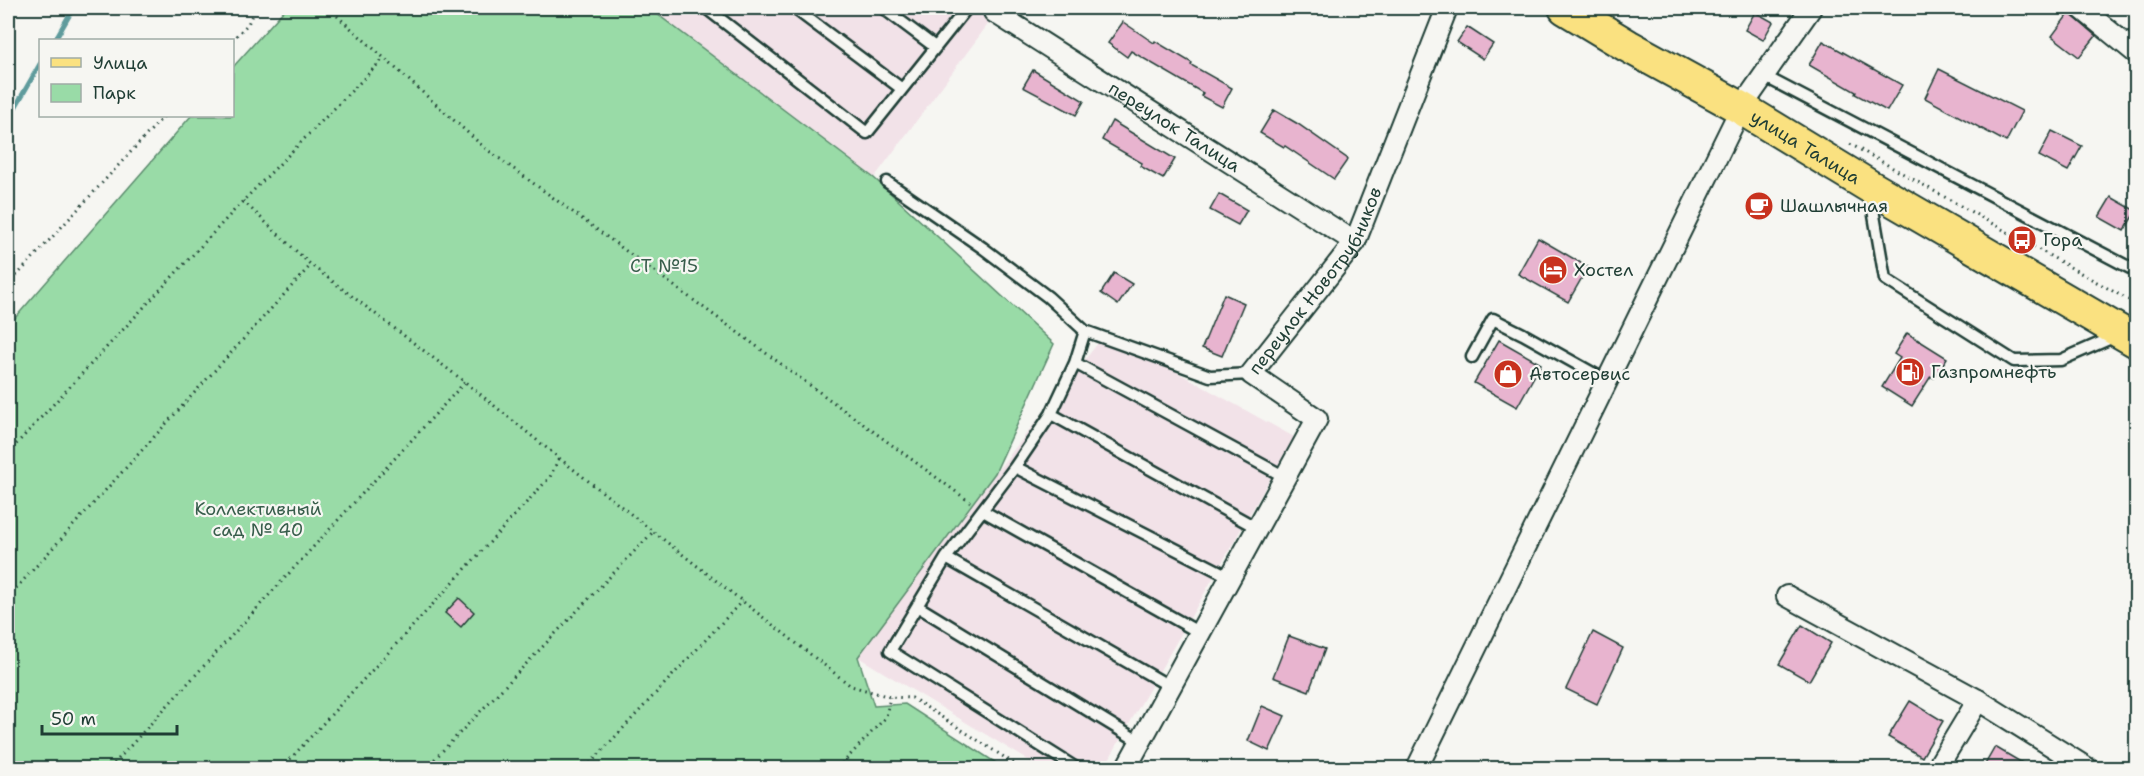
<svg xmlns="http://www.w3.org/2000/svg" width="2144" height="776" viewBox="0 0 2144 776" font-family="'Shantell Sans',sans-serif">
	<rect width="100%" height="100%" fill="#f6f6f2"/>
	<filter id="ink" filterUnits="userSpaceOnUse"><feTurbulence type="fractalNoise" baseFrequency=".0167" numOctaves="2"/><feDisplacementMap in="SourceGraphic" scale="12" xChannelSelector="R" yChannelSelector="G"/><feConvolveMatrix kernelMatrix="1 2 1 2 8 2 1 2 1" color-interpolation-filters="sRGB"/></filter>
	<g filter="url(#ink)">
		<!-- built -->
		<path fill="#f2e2e8" d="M652,8H1000L874,178L653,11Z
			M1106,333L1294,437L1104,768H1041L858,657L966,510Z"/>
		<!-- green -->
		<path fill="#99dba7" stroke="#5c8c6e" stroke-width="1.5" d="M286,8H644L653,11L874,178L1054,344L995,473L858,657L874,706L905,704L1004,768H8V326L191,116H232L233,67Z"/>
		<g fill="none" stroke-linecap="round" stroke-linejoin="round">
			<!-- stream -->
			<path stroke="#5e9b9c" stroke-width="5" d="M55,40L70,14V8
				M8,120L40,64"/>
		</g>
		<!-- building -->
		<path fill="#e8b4cf" stroke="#1f3d34" stroke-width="1.5" d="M1755,12L1773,22L1763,40L1745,30Z
			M2069,13L2096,36L2079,57L2052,36Z
			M1123,22L1154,43L1155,41L1192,63L1191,65L1232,88L1222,107L1201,96L1203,93L1131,51L1127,57L1108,43Z
			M1467,27L1493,44L1483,59L1457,42Z
			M1823,41L1902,85L1887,111L1855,94L1856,92L1809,65Z
			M1939,69L2022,111L2006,142L1925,98Z
			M1033,70L1084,101L1076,115L1023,87Z
			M1274,110L1298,124L1348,159L1334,179L1285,146L1284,147L1260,133Z
			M1112,121L1175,159L1163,179L1140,166L1142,163L1102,140Z
			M2052,131L2082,146L2068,171L2039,156Z
			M1219,194L1247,210L1238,225L1210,210Z
			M2111,197L2136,211L2124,231L2099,217Z
			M1538,238L1588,267L1568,302L1518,274Z
			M1114,273L1132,284L1118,305L1101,293Z
			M1224,294L1244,303L1222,356L1202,348Z
			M1907,333L1947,358L1934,378L1931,376L1912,406L1882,387L1900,358L1894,354Z
			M1499,340L1541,364L1517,407L1474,383Z
			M459,598L474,612L461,627L445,613Z
			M1802,625L1831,643L1809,681L1779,664Z
			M1593,632L1623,648L1597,704L1566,689Z
			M1289,636L1325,649L1309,691L1273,677Z
			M1910,701L1943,721L1922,757L1888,737Z
			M1262,706L1285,716L1269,751L1248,741Z
			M1995,747L2031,768H1983Z"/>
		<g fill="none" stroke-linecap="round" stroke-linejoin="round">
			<!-- service casing -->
			<g stroke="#1f3d34" stroke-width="15">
				<path id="service" d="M706,8L867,133L967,8
					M794,8L902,89
					M883,8L935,47
					M1764,76L2136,271
					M887,182L983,248L1048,297L1085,331L1210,376L1251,374
					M1870,192L1885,279L2014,361L2061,360L2116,336
					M1472,357L1493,319L1523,334L1607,381
					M1075,363L1285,477
					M1051,414L1257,528
					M1015,467L1230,577
					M983,511L1200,633
					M946,558L1171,687
					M917,606L1140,742
					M1076,768L890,651L946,558L1015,467L1051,414L1075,363L1085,331"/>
			</g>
			<!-- minor casing -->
			<g stroke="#1f3d34" stroke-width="24">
				<g id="minor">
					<path d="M2081,8L2136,53"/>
					<path id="s1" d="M994,12L1355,242"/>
					<path d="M1787,596L1978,700L2087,768"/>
					<path id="s2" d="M1126,768L1317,419L1251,374L1355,242L1447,8"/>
					<path d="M1417,768L1741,108L1811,8"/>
					<path d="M1937,768L1978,700"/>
				</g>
			</g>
			<!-- primary casing -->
			<g stroke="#1f3d34" stroke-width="36">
				<g id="primary">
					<path id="s3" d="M1565,8L1628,46L1741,108L1869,186L2136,341"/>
				</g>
			</g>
			<!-- path -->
			<path stroke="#1f3d34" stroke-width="3" stroke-dasharray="1.5 4.5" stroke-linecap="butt" d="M328,8L485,148L970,502
				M232,40L248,24L255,8
				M1850,144L2136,304
				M243,201L311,265L465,382L559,458L851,686L890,697L912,698L1021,768
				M8,285L164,116
				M8,453L243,201L384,58
				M8,597L311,265
				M110,768L465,382
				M282,768L550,477L559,458
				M426,768L653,532
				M586,768L742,601
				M838,768L886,717L890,697"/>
			<!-- service -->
			<use href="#service" stroke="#f6f6f2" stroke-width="10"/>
			<!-- minor -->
			<use href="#minor" stroke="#f6f6f2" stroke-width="20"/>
			<!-- primary -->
			<use href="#primary" stroke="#fae180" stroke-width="32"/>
		</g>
	</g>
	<!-- icons -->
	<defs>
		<g id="cafe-disc" transform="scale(1.5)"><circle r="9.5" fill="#c8321e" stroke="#f6f6f2"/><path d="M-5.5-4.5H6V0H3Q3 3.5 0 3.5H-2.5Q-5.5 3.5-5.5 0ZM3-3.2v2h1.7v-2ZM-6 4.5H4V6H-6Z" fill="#fff"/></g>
		<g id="bus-disc" transform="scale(1.5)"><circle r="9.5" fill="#c8321e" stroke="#f6f6f2"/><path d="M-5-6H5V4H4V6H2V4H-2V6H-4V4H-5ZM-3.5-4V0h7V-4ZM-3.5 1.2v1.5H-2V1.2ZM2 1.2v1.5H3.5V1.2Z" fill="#fff"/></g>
		<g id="hotel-disc" transform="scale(1.5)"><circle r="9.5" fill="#c8321e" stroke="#f6f6f2"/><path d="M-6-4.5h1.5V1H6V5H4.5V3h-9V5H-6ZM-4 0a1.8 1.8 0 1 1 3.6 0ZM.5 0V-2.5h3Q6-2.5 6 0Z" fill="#fff"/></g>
		<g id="fuel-disc" transform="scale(1.5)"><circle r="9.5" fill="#c8321e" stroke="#f6f6f2"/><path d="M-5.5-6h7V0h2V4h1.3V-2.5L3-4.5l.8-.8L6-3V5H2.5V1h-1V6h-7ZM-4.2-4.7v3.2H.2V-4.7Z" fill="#fff"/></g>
		<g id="shop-disc" transform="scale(1.5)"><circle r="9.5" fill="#c8321e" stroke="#f6f6f2"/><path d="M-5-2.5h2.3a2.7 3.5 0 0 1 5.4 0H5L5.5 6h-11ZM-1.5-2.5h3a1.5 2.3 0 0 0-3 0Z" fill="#fff"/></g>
	</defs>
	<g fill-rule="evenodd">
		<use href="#cafe-disc" x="1759" y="206"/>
		<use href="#bus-disc" x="2022" y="240"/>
		<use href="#hotel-disc" x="1553" y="270"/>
		<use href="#fuel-disc" x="1910" y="372"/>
		<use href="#shop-disc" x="1508" y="374"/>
	</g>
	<g text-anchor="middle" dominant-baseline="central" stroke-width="4.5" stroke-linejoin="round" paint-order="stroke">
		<!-- street labels -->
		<g font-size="18" fill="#1f3d34" stroke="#f6f6f2">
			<text stroke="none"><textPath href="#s1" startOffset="214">переулок Талица</textPath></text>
			<text stroke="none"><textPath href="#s3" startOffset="278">улица Талица</textPath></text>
			<text stroke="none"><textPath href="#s2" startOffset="592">переулок Новотрубников</textPath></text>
		</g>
		<!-- poi labels -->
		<g font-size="18" fill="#1f3d34" stroke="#f6f6f2" text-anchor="start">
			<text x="1780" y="206">Шашлычная</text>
			<text x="2043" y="240">Гора</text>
			<text x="1574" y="270">Хостел</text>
			<text x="1931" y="372">Газпромнефть</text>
			<text x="1529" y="374">Автосервис</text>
		</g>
		<!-- park labels -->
		<g font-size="18" fill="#375d4b" stroke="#f6f6f2">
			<text x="664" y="266">СТ №15</text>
			<text x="258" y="509">Коллективный<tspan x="258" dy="21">сад № 40</tspan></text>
		</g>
	</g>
	<!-- margin -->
	<rect width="2144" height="776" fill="none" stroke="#f6f6f2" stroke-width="30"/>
	<rect x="15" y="15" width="2114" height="746" fill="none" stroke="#1f3d34" stroke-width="2" filter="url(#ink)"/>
	<!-- legend -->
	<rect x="39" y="39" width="195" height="78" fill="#f6f6f2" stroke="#a0aca6" stroke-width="1.5"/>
	<rect x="51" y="58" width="30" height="9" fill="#fae180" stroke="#a0aca6" stroke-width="1.5"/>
	<text x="93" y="69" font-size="18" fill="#1f3d34">Улица</text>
	<rect x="51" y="84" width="30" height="18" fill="#99dba7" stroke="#a0aca6" stroke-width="1.5"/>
	<text x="93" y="99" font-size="18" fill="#1f3d34">Парк</text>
	<!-- scale -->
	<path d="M42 725v9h135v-9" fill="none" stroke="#1f3d34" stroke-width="3"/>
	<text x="51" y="725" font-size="18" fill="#1f3d34" stroke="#f6f6f2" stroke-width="4.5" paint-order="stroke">50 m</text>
</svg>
